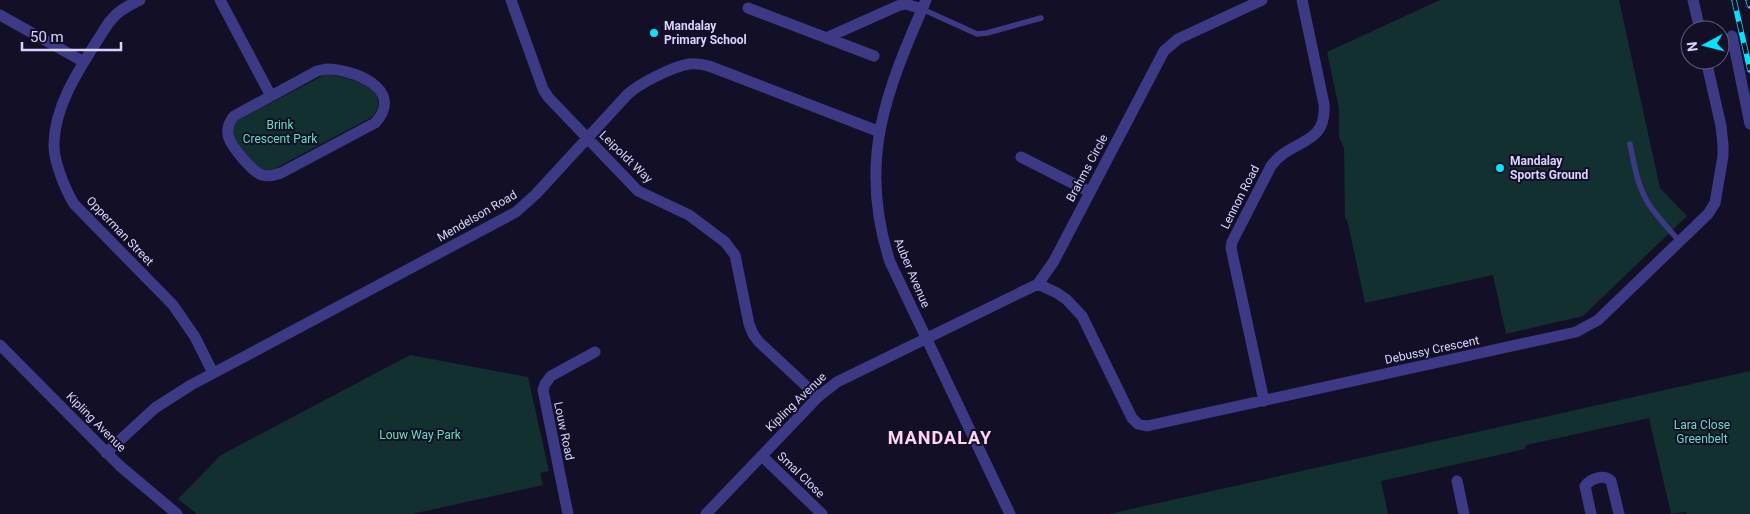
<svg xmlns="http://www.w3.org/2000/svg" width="1750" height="514" viewBox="0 0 1750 514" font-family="Roboto,sans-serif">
	<rect width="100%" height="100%" fill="#130f26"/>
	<!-- green -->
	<path fill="#12302f" d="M1440,0H1619L1660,188L1687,216L1583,316L1506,334L1493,275L1365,303L1347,219H1345L1344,148L1339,137V108L1327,52Z
		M326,74C347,77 395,88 372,117L276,168C271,170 266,171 260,168C253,165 233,142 233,134C232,128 235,124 238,120Z
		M410,355L528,377L549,471L540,473L543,485L412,514H197L178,499L221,455Z
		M1750,371V514H1686V512L1671,514L1649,418L1526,445L1525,449L1381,481L1388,514H1109Z"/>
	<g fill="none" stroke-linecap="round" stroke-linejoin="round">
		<!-- lane -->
		<path stroke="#3d3a85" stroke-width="5.5" d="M922,9L977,34L987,33L1041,18
			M1630,144C1634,163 1637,185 1648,203C1657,217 1669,229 1680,242"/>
		<!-- street -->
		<path stroke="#3d3a85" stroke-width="11" d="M140,0C130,5 119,10 112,19C106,25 102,34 97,41C78,71 55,106 54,143C53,160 65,189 74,204L173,305L195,337L213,373
			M220,0L271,96
			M511,0L543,89L548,97L638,191L689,215L725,242L735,255L749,324L753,334L759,342L818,397
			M926,0C886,92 857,161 890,262L1010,514
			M1693,0L1700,30
			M748,8L874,56
			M0,15L84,62
			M1732,36L1750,124
			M826,38L900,5L906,4L922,9
			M326,69C353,69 406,89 375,123L281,173C275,175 269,177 262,175C254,172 249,165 244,160C232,146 220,133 234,116L317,71Z
			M1021,157L1090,192
			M1038,284L1057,293L1067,300L1082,316L1132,418L1138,424L1147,426L1576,332L1598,320L1708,214L1715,203L1723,156V145L1721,126L1706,60
			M0,345L120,466L177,514
			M1264,401L1231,248L1232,242L1271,166C1291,138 1327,147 1324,104L1302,0
			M106,453L155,408L191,385L516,212L536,194L627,95C638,84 674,66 689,64C696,63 702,64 709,66L880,132
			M762,456L822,514
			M1457,481L1464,514
			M568,514L543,390L545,384L551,376L595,352
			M706,514L818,397L837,382L1038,284L1054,261L1164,51L1178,39L1262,0
			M1591,514L1585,486C1591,478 1604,474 1611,481L1619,514"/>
		<!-- rail casing -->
		<g stroke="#00e5ff" stroke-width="5.5">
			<path id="rail" d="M1734,0L1750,70
				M1748,0L1750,6"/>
		</g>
		<!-- rail -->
		<use href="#rail" stroke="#130f26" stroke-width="4" stroke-dasharray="11" stroke-linecap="butt"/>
	</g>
	<!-- markers -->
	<g fill="#00e5ff" stroke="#130f26" stroke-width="2">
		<circle cx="654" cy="33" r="5"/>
		<circle cx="1500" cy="168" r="5"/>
	</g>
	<g text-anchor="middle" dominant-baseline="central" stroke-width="4" stroke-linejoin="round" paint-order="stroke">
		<!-- poi labels -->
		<g font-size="12" font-weight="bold" fill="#d9d4ff" stroke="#130f26" text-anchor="start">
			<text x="664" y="26">Mandalay<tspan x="664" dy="14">Primary School</tspan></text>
			<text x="1510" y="161">Mandalay<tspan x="1510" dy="14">Sports Ground</tspan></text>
		</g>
		<!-- park labels -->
		<g font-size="12" fill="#5fe0c0" stroke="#130f26">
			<text x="280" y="125">Brink<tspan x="280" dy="14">Crescent Park</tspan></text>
			<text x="1702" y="425">Lara Close<tspan x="1702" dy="14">Greenbelt</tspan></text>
			<text x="420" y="435">Louw Way Park</text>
		</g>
		<!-- street labels -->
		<g font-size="12" fill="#d9d4ff" stroke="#130f26">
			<text transform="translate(626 157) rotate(44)">Leipoldt Way</text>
			<text transform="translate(1087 168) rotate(-62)">Brahms Circle</text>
			<text transform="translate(1240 197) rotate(-63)">Lennon Road</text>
			<text transform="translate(477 216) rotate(-30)">Mendelson Road</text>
			<text transform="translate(120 231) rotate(46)">Opperman Street</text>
			<text transform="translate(912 273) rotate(67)">Auber Avenue</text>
			<text transform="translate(1432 350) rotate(-12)">Debussy Crescent</text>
			<text transform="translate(796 402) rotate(-44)">Kipling Avenue</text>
			<text transform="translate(96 422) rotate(45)">Kipling Avenue</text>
			<text transform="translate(564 431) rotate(78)">Louw Road</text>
			<text transform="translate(801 475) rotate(44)">Smal Close</text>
		</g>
		<!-- district labels -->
		<g font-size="18" font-weight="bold" letter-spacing="1" fill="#ffd6f0" stroke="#130f26">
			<text x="940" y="437">MANDALAY</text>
		</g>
	</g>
	<!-- north arrow -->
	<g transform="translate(1705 45) rotate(263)"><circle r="24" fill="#130f26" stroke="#625e7d"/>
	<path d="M0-4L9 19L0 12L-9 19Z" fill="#00e5ff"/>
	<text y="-8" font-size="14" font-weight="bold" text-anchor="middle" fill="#d9d4ff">N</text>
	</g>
	<!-- scale -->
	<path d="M22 42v8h99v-8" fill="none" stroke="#d9d4ff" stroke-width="2.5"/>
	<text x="30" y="42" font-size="15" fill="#d9d4ff" stroke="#130f26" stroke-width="4" paint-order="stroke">50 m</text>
</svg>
